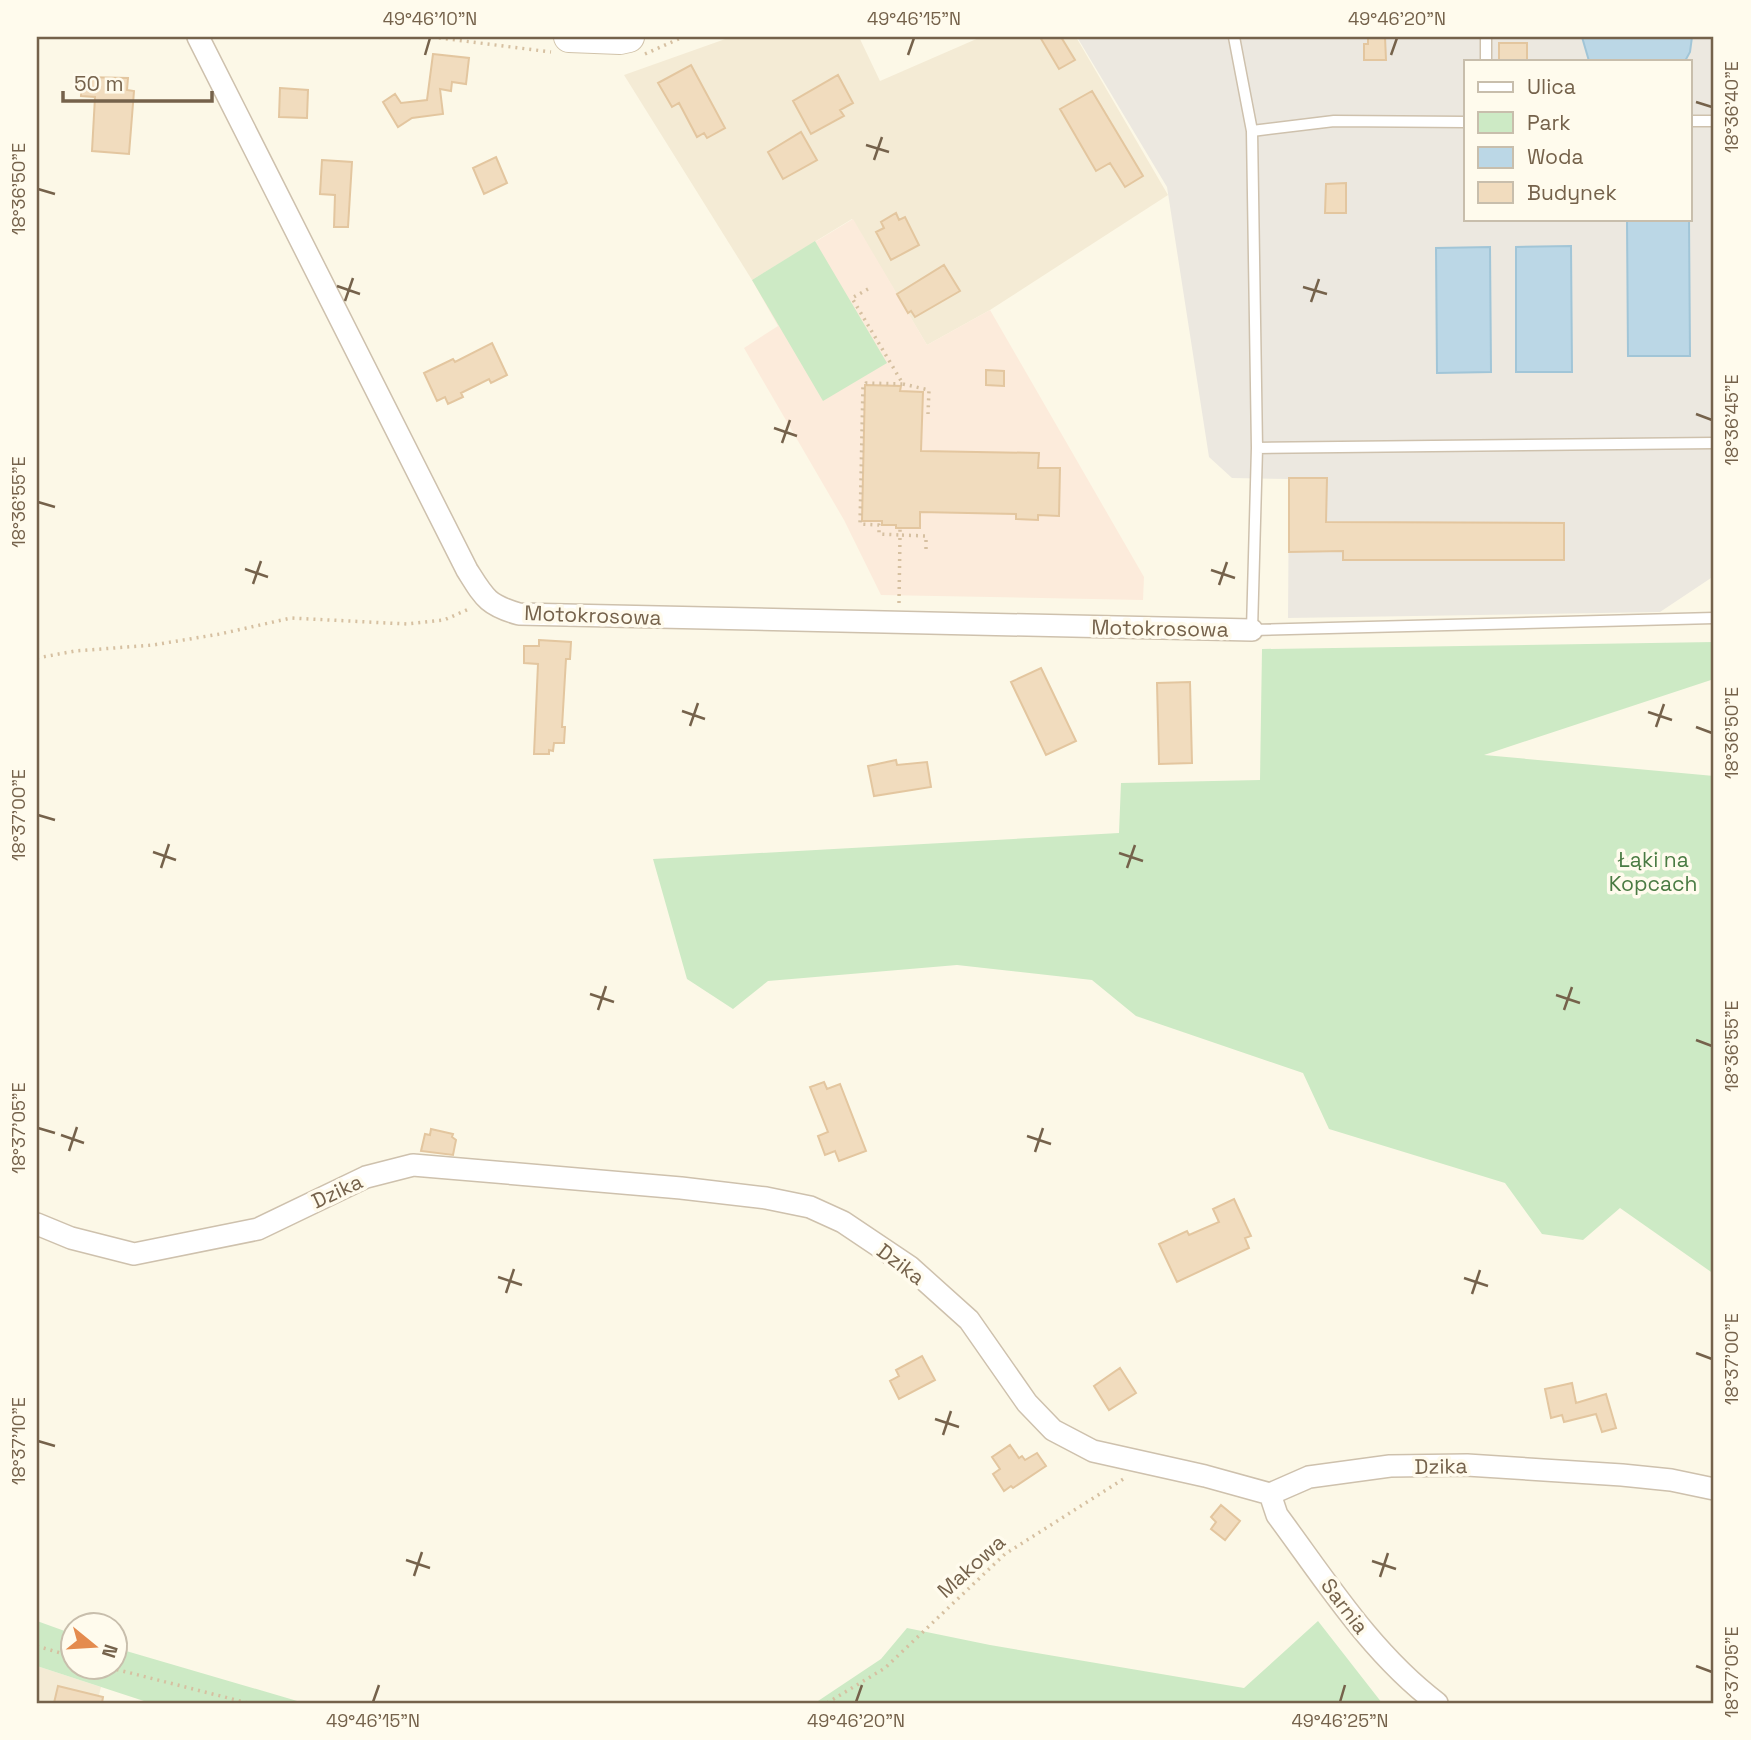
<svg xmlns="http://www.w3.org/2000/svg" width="1751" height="1740" viewBox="0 0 1751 1740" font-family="'Space Grotesk',sans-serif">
	<rect width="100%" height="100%" fill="#fcf8e7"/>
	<!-- residential -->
	<path fill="#f4ebd5" d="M731,37H859L880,81L981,37H1076L1168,195L990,310L927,345L852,219L752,280L624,75Z
		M37,1666L101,1687L97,1703H37Z"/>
	<!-- commercial -->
	<path fill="#fcebdb" d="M853,219L927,345L990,310L1144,577L1143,600L881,595L844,520L744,348L778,326L752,280Z"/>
	<!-- industrial -->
	<path fill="#ece8e0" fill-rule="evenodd" d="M1077,37H1714V576L1660,612L1288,618L1289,479L1232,478L1209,457L1167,187ZM1466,61H1690V219H1466Z"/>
	<!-- green -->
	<path fill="#cdeac5" d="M815,241L887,363L823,401L752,280Z
		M1714,642V679L1484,755L1714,776V1274L1620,1208L1583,1240L1542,1234L1505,1183L1329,1129L1303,1073L1136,1016L1092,980L957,965L768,981L733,1009L687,979L653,859L1119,833L1121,783L1260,780L1262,649Z
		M37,1621L73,1634L74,1666H116V1648L304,1703H150L37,1666Z
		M1318,1621L1382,1703H815L881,1659L907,1628L990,1645L1244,1688Z"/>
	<!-- water -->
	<path fill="#bbd7e6" stroke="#a1c5d7" stroke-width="2" d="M1582,37H1692L1690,52L1685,61H1589Z
		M1627,219H1689L1690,356H1628Z
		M1571,246L1572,372H1516V247Z
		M1490,247L1491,372L1437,373L1436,248Z"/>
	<!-- building -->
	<path fill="#f1dcbe" stroke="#e3c69f" stroke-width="2" d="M1040,37H1061L1075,60L1059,69Z
		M1368,37H1385L1386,60H1364V44H1368Z
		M1499,43H1527V61H1499Z
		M433,54L469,58L466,84L452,82L451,91L440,89L443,114L412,118L398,127L383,102L395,94L401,103L427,100Z
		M691,65L725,128L707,138L704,133L697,137L679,103L672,107L658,83Z
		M838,75L853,103L840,110L844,116L811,134L793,101Z
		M82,77L128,78L127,90L134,91L129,154L92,151L95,97L81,96Z
		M280,88L308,90L307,118L279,117Z
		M1092,91L1143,176L1125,187L1110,163L1096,171L1060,109Z
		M801,132L817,160L783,179L768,152Z
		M496,157L507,183L484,194L473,168Z
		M322,160L352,162L348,227H334L335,195L320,194Z
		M1346,183V213H1325L1326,184Z
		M896,213L899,220L905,217L919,245L891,260L876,232L884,228L881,222Z
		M944,265L960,291L915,317L911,311L908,313L897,294Z
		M492,343L507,375L491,383L489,379L461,393L463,397L448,404L445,397L437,401L424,373L453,359L455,362Z
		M986,370L1004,371V386L986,385Z
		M865,385L901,386L900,391L923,392L921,451L1039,453L1038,468H1060L1059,516L1038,515V520L1016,519V514L920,512V528H896V525H882V521H862Z
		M1289,478H1327L1326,522L1564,523V560H1343V551L1289,552Z
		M539,640L571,642L570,659H566L562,727H565L564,743H554L553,751L549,750V754H534L538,664L524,663V646H539Z
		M1041,668L1076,741L1046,755L1011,682Z
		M1190,682L1192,763L1159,764L1157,683Z
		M896,760L897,765L927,762L931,787L874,796L868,766Z
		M824,1082L827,1089L840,1084L866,1151L839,1161L835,1151L825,1155L818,1136L828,1132L810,1087Z
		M431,1129L453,1134L452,1137L456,1140L453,1155L421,1151L425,1134L430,1135Z
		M1234,1199L1251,1236L1245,1238L1249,1248L1177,1282L1159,1244L1187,1231L1189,1235L1219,1222L1213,1209Z
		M922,1356L935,1380L899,1399L890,1381L899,1376L896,1370Z
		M1120,1368L1136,1393L1109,1410L1094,1386Z
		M1572,1383L1576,1403L1606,1394L1616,1428L1602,1432L1596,1414L1564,1422L1562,1415L1551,1418L1545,1389Z
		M1010,1445L1019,1458L1022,1456L1025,1460L1037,1453L1046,1466L1013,1488L1011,1486L1004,1491L993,1474L1000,1469L992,1457Z
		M1221,1505L1240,1521L1225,1540L1211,1529L1216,1522L1211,1517Z
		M58,1686L103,1697L102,1703H54Z"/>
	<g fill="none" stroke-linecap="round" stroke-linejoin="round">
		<!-- lane casing -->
		<g stroke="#cec1ad" stroke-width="13">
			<path id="lane" d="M1234,37L1252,131L1257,448L1252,630L1714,618
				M1486,37V61
				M1690,121H1714
				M1252,131L1334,121L1466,122
				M1257,448L1714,443"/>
		</g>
		<!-- street casing -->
		<g stroke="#cec1ad" stroke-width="24">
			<path id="street" d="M198,37L467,570C484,597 487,605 519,614L1252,630
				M37,1224L71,1238L134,1254L258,1229L366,1177L413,1165L681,1188L766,1198L810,1207L843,1222L910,1267L969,1320L1027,1403L1053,1430L1093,1451L1205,1476L1270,1494L1309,1477L1390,1466L1467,1465L1622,1475L1671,1480L1714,1489
				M1270,1494L1277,1515C1326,1581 1371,1653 1437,1703"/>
		</g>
		<!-- secondary casing -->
		<g stroke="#d1c3aa" stroke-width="32">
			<path id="secondary" d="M569,37L620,39L629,37"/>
		</g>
		<!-- path -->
		<path stroke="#d6c0a1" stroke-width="3.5" stroke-dasharray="2 5" stroke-linecap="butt" d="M432,37L551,52
			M645,54L683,37
			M868,289L852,298L903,384L866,383L863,386L860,524L879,525V534L900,535V528
			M903,384L929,390L928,414
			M899,603L900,535L926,536V553
			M37,658L75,651L153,645L220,634L291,618L407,624L444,620L469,609
			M37,1646L74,1657
			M103,1666L248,1703
			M827,1703L885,1668L1005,1554L1125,1478"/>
		<!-- lane -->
		<use href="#lane" stroke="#fff" stroke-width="10"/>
		<!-- street -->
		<use href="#street" stroke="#fff" stroke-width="21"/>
		<!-- secondary -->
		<use href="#secondary" stroke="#fff" stroke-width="30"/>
	</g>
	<!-- ticks -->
	<path fill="none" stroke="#75624b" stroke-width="2.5" d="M425,55L430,38M908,55L914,38M1391,55L1397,38M1696,102L1712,107M866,145L889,152M874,160L882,137M38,189L55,194M337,286L360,294M1303,287L1327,294M345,301L353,278M1311,302L1319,279M1696,414L1712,420M774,428L797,436M782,443L790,420M38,502L55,507M245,569L268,577M1211,570L1235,578M253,584L261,561M1219,585L1227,562M682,711L705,719M1648,712L1672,720M690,726L698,703M1656,727L1664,704M1696,727L1712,733M38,815L55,820M153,852L176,860M1119,853L1143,861M161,868L169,844M1127,868L1135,845M590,994L614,1002M1556,995L1580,1003M598,1010L606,986M1564,1010L1572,987M1696,1040L1712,1046M38,1128L55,1133M61,1135L84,1143M1027,1136L1051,1144M69,1151L77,1127M1035,1152L1043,1128M498,1277L522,1285M1464,1278L1488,1286M506,1293L514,1269M1472,1294L1480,1270M1696,1353L1712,1359M935,1419L959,1427M943,1435L951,1411M38,1441L55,1446M406,1560L430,1568M1372,1561L1396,1569M414,1576L422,1552M1380,1577L1388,1553M1696,1666L1712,1672M373,1702L379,1685M856,1702L862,1685M1340,1702L1345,1685"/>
	<g text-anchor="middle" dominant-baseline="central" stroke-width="7" stroke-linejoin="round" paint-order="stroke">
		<!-- street labels -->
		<g font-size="21" fill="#75624b" stroke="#fffbed">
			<text transform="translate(593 615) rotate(2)">Motokrosowa</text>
			<text transform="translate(1160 628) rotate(1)">Motokrosowa</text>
			<text transform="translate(337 1191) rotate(-25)">Dzika</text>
			<text transform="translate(901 1264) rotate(37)">Dzika</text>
			<text transform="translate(1441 1466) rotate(-1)">Dzika</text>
			<text transform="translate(971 1566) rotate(-42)">Makowa</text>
			<text transform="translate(1345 1606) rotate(53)">Sarnia</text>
		</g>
		<!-- park labels -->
		<g font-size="21" fill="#4a7b43" stroke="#fffbed">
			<text x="1653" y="859">Łąki na<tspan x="1653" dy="24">Kopcach</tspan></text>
		</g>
	</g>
	<!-- border -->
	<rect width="1751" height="1740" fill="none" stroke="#fffbed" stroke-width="77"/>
	<!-- legend -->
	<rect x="1464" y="60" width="228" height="161" fill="#fffbed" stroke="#c8beac" stroke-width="2"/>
	<rect x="1478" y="82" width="35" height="10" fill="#ffffff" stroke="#c8beac" stroke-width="2"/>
	<text x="1527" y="94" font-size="21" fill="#75624b">Ulica</text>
	<rect x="1478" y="112" width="35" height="21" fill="#cdeac5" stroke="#c8beac" stroke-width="2"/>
	<text x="1527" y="130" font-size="21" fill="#75624b">Park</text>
	<rect x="1478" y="147" width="35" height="21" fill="#bbd7e6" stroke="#c8beac" stroke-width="2"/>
	<text x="1527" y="164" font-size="21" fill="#75624b">Woda</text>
	<rect x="1478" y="182" width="35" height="21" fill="#f1dcbe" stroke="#c8beac" stroke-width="2"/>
	<text x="1527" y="200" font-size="21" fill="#75624b">Budynek</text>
	<!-- north arrow -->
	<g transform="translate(94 1646) rotate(108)"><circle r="33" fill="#fffbed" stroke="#c8beac" stroke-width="2"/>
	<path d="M0-5L12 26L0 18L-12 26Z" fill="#e48b4e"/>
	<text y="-10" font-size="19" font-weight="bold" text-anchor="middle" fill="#75624b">N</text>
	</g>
	<!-- scale -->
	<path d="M63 91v10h149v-10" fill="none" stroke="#75624b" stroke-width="3.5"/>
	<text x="74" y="91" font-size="21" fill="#75624b" stroke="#fffbed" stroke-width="5" paint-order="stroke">50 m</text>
	<rect x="38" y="38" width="1674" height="1664" fill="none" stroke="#75624b" stroke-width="2.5"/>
	<g font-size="18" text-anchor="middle" fill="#75624b">
		<text x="430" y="25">49°46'10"N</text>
		<text x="914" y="25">49°46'15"N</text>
		<text x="1397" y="25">49°46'20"N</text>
		<text transform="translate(1732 107) rotate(-90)" y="6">18°36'40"E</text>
		<text transform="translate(19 189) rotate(-90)" y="6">18°36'50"E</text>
		<text transform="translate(1732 420) rotate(-90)" y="6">18°36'45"E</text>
		<text transform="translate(19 502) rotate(-90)" y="6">18°36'55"E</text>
		<text transform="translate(1732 733) rotate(-90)" y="6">18°36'50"E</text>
		<text transform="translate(19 815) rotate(-90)" y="6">18°37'00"E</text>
		<text transform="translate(1732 1046) rotate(-90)" y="6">18°36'55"E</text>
		<text transform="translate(19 1128) rotate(-90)" y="6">18°37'05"E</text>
		<text transform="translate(1732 1359) rotate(-90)" y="6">18°37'00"E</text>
		<text transform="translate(19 1441) rotate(-90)" y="6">18°37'10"E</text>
		<text transform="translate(1732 1672) rotate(-90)" y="6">18°37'05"E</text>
		<text x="373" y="1727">49°46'15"N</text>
		<text x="856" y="1727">49°46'20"N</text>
		<text x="1340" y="1727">49°46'25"N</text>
	</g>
</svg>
